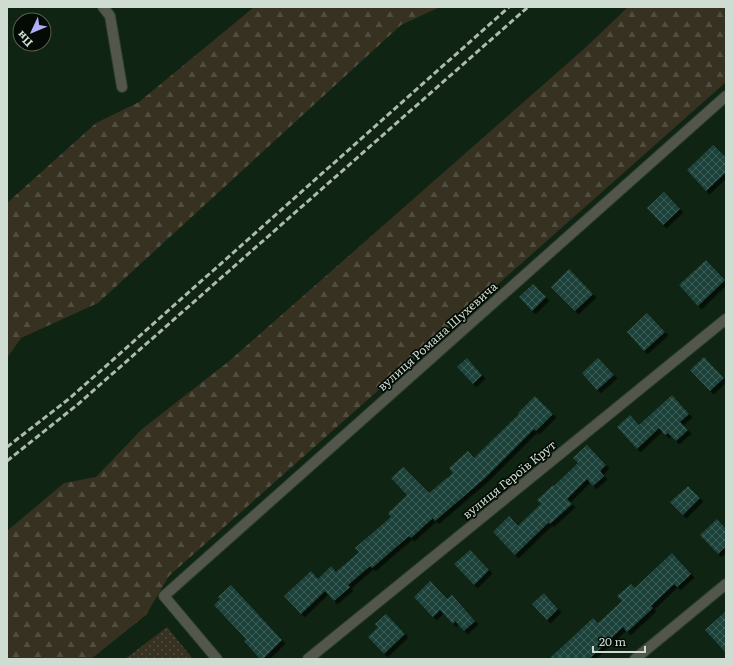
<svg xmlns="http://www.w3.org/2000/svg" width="733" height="666" viewBox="0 0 733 666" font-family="Literata,serif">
	<defs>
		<pattern id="forest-firs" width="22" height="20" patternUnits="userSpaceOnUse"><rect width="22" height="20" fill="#363120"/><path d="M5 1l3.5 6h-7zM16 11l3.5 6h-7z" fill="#524e3f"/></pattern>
		<pattern id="park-dots" width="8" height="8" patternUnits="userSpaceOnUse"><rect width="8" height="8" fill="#363120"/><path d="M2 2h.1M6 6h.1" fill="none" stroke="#524e3f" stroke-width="1.8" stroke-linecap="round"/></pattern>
		<pattern id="building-cross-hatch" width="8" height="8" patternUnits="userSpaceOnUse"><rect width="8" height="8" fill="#1c433a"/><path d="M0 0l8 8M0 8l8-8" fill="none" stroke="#3c5e55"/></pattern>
		<filter id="shadow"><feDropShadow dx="3.5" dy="3.5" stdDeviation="0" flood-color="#0009"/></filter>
	</defs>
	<rect width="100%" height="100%" fill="#102413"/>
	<!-- forest -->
	<path fill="url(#forest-firs)" d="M254,7H440L401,25L98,303L21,338L7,358V203L96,123L139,102Z
		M628,7H726V82L169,576L146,615L91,659H7V531L64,483L96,477L142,429L228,362L585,48Z"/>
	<!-- park -->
	<path fill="url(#park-dots)" d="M167,627L193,659H125Z"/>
	<!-- building -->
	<path fill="url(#building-cross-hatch)" filter="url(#shadow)" d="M713,145L726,158V172L706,191L687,170Z
		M664,192L680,209L663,225L647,208Z
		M706,260L725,280L698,306L679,285Z
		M569,269L593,294L575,311L551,287Z
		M533,284L546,297L532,311L519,297Z
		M647,313L665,332L644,351L627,332Z
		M704,357L724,378L710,391L690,370Z
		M467,358L482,375L473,384L457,367Z
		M598,358L614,375L597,390L582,373Z
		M672,395L689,414L680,422L688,430L676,441L668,433L665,435L659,428L637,449L617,427L630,415L639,425Z
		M535,396L553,414L536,431L534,429L485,478L435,521L433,518L411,538L409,536L372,568L370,566L348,585L350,587L334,601L325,591L301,614L284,596L311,571L318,579L331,566L336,572L359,552L355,548L391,517L388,513L407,495L391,478L403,467L429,493L453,473L449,468L468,451L474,458L519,414L518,413Z
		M587,445L606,465L600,471L604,476L593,486L587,479L567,499L572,504L550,524L549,522L515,555L493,532L509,516L518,526L541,504L537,500L553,485L554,486L578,463L573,458Z
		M688,486L700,498L683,515L670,502Z
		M717,519L726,529V546L718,554L700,535Z
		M470,550L489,570L474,585L454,564Z
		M672,553L691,574L677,587L674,584L651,606L653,608L627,632L623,627L589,659H549L593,618L598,623L622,601L617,596L631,584L635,588Z
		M430,581L447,599L452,595L475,621L464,631L455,621L453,624L440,610L433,617L414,597Z
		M231,585L282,640L263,659H260L244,641L246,639L214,605L220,599L218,597Z
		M544,593L558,609L547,620L532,604Z
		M726,611V653L705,630Z
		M386,614L405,634L384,654L368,637L378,627L375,624Z"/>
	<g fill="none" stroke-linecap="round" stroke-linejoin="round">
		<!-- minor casing -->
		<g stroke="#2b3e2e" stroke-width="12">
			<path id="minor" d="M103,7L110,16L122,87
				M217,659L164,596L726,96
				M308,659L726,319
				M635,659L726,584"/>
		</g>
		<!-- minor -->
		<use href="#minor" stroke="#53564b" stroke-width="10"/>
		<!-- rail -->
		<path stroke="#adbbaf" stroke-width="3" stroke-dasharray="6 3" stroke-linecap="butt" d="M7,447L70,398L509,7
			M7,461L77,405L528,7"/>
	</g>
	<g text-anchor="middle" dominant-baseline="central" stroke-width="3.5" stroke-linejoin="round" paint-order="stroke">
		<!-- street labels -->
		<g font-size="12" fill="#cfdcd1" stroke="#040b05">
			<text transform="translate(437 336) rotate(-42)">вулиця Романа Шухевича</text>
			<text transform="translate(509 479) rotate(-39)">вулиця Героїв Крут</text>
		</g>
	</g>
	<!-- border -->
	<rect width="733" height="666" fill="none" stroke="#cfdcd1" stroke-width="16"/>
	<!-- north arrow -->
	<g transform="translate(32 32) rotate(226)"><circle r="19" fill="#040b05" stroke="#555f57"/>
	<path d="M0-3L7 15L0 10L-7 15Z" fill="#afaefa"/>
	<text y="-6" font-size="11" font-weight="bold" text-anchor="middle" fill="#cfdcd1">Пн</text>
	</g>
	<!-- scale -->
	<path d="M593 646v6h52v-6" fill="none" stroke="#cfdcd1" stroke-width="2"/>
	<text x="599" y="646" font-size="12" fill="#cfdcd1" stroke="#040b05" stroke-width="3" paint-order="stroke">20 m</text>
</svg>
